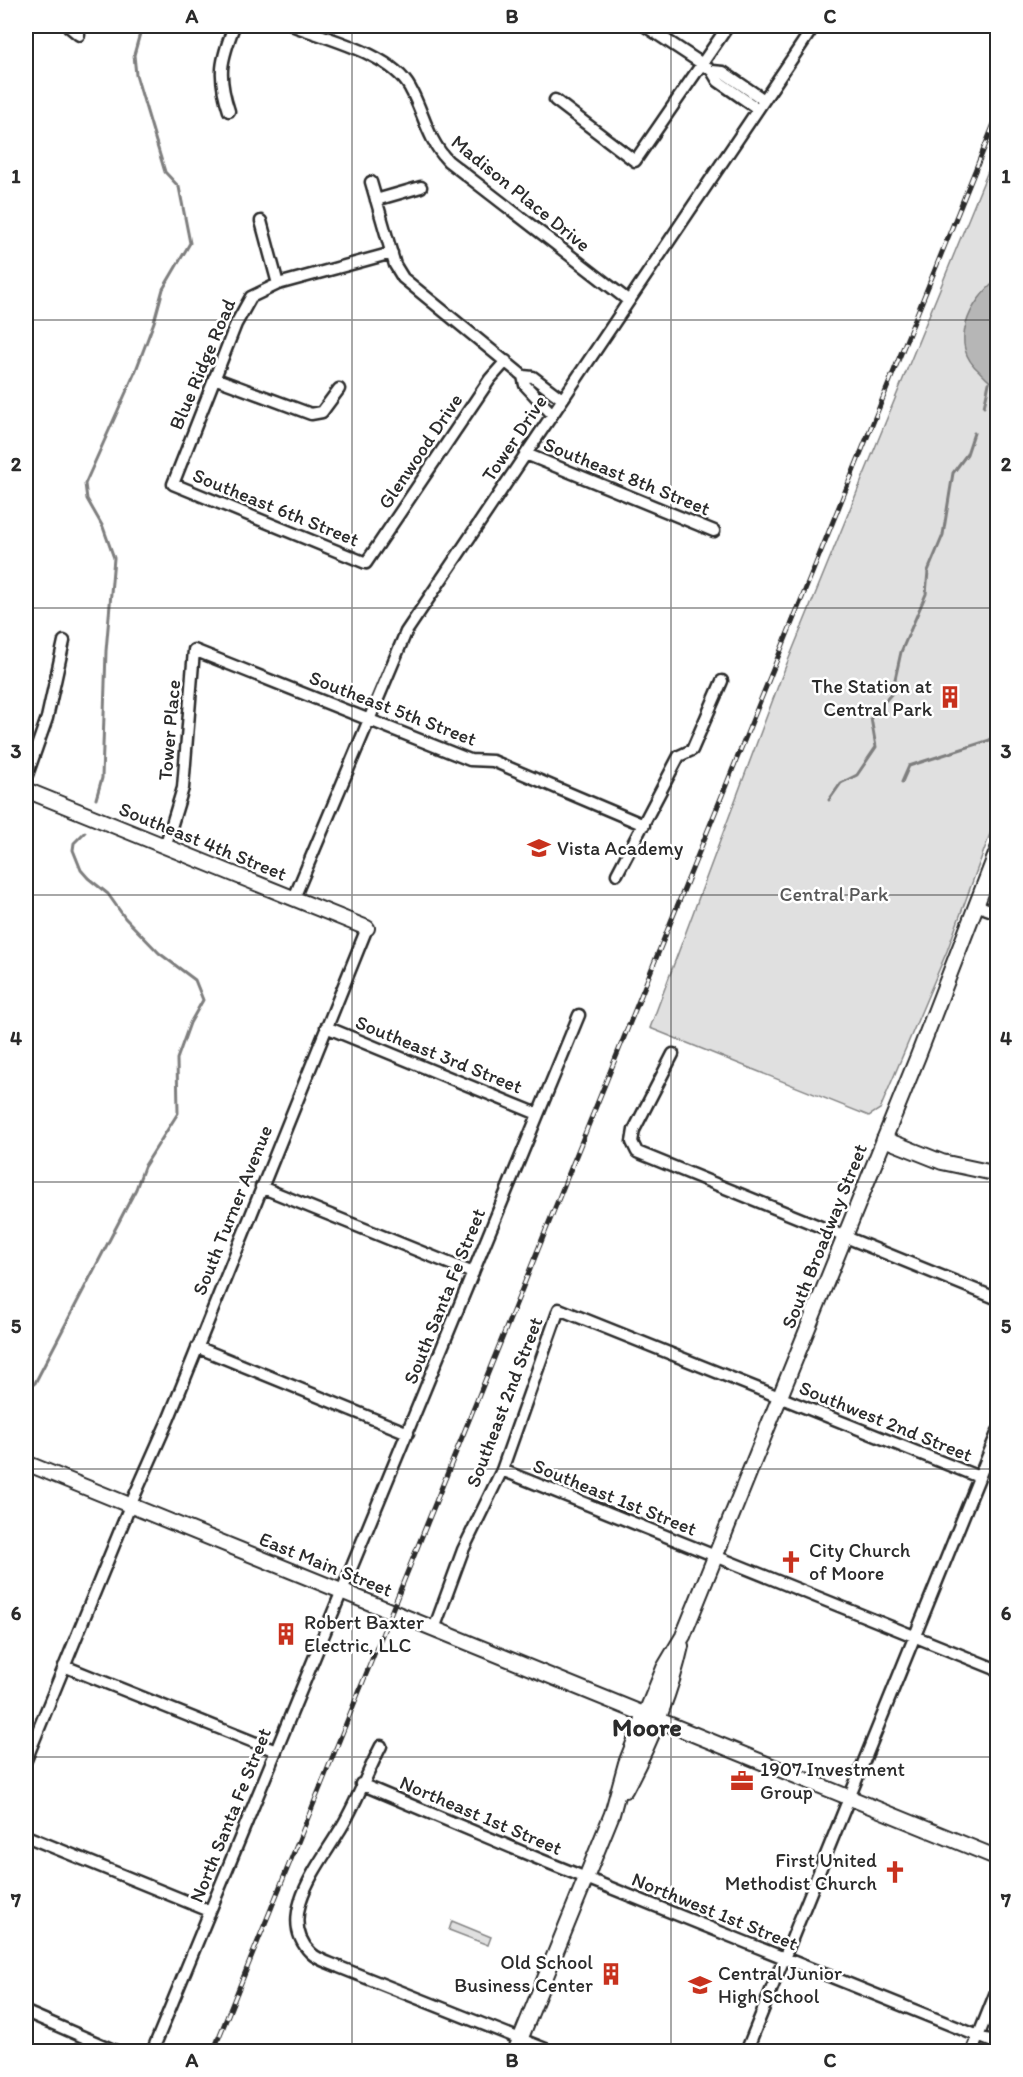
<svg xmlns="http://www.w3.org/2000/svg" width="1023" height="2077" viewBox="0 0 1023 2077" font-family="Itim,sans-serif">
	<rect width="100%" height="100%" fill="#fff"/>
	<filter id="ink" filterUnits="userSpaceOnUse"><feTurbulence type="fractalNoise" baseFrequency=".0167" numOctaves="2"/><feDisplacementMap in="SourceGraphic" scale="12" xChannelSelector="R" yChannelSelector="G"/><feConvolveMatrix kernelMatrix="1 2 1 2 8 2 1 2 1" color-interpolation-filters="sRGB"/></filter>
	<g filter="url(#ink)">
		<!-- green -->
		<path fill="#e0e0e0" stroke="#868686" stroke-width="1.5" d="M997,149V815L947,951L880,1109L869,1116L650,1028L781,678Z
			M452,1921L491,1937L488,1945L449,1930Z"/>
		<!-- water -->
		<path fill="#b6b6b6" stroke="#7e7e7e" stroke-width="1.5" d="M997,280V384C988,382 986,378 979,371C948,344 970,301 997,280Z"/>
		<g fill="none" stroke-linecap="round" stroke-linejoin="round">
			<!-- stream -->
			<path stroke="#7e7e7e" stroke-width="3" d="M984,407L989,383
				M902,782L909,766L990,740L998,722
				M96,799L102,778L106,651L114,558L103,527L87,499L85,484L136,370L154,322L163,289L190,243L179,187L165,172L136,75L134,55L142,26
				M829,800L841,783L857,775L876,747L871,718L892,693L901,652L926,594L928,571L943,535L953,473L967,454L974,433
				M26,1391L35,1383L136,1189L144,1167L178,1113L177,1059L190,1023L203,1000L195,980L159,953L125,918L108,894L88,878L81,870L73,850L74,843L85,832"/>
			<!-- minor casing -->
			<g stroke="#2b2b2b" stroke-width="15">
				<path id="minor" d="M68,26L79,35
					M294,26C328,39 392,54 410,88C424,113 427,139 448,161L629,301
					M645,26L707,67
					M555,100L635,161L728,26
					M758,109L718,81L712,71L723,72L764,100
					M229,111C217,75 221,60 234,26
					M371,182L395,265L403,278L523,376L533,377L562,399
					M376,200L421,187
					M261,221L278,284
					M392,253L278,284L251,297L236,324L173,484L366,563L490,379L506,361
					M523,376L525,385L552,414
					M214,378L311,414L322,412L339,389
					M526,454L714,531
					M26,778L47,718L64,641
					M165,847L183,788L194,650L470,760L493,761L644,825
					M617,874L679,756L692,750L722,681
					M294,898L406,632L814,26
					M976,905L998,913
					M326,1027L538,1114
					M673,1054L634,1130L632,1142L637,1152L998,1299
					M261,1187L473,1273
					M197,1347L408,1433
					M502,1470L998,1670
					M434,1629L463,1550L502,1470L559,1309L979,1477
					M64,1666L276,1751
					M381,1746C366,1775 355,1807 338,1833C319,1865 275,1918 311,1953C318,1960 330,1963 339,1967L553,2052
					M26,1760L130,1506L169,1418L367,928
					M361,1784L539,1859L998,2044
					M26,1836L210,1911
					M26,2012L118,2052
					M152,2052L579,1015
					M746,2052L998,1431
					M972,2052L998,1987"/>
			</g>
			<!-- major casing -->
			<g stroke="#2b2b2b" stroke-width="18">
				<path id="major" d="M26,790L367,928
					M884,1139L942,1162L998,1174
					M26,1463L998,1858
					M625,1790C649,1745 670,1696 681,1646
					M515,2052L612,1814L626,1763L645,1715L664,1668L683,1636L918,1056L998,849"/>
			</g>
			<!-- minor -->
			<use href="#minor" stroke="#fff" stroke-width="10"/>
			<!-- major -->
			<use href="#major" stroke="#fff" stroke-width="14"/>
			<!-- rail casing -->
			<g stroke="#2b2b2b" stroke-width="5">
				<path id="rail" d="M213,2052L998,114"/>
			</g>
			<!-- rail -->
			<use href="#rail" stroke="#fff" stroke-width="3" stroke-dasharray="9" stroke-linecap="butt"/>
		</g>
	</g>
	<!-- grid -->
	<path fill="none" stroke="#2b2b2b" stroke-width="1.5" stroke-opacity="0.55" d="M352,26V2052M671,26V2052M26,320H998M26,608H998M26,895H998M26,1182H998M26,1469H998M26,1757H998"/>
	<!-- icons -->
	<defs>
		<g id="building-bare" transform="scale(1.8)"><path d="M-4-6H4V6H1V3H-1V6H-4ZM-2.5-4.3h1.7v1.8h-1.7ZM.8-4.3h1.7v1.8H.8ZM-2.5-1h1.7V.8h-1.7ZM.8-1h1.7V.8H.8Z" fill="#c8321e" stroke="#fff" stroke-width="2.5" paint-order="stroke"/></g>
		<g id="school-bare" transform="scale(1.8)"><path d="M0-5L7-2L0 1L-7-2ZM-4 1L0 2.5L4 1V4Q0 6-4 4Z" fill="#c8321e" stroke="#fff" stroke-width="2.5" paint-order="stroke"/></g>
		<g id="church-bare" transform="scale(1.8)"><path d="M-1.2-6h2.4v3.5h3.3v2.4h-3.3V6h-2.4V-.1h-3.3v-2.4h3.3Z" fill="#c8321e" stroke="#fff" stroke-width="2.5" paint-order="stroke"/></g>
		<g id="office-bare" transform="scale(1.8)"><path d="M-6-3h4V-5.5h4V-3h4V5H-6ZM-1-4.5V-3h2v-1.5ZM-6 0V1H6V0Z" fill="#c8321e" stroke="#fff" stroke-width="2.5" paint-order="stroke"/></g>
	</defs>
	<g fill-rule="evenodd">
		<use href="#building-bare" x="950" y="697"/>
		<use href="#school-bare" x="539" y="848"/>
		<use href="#church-bare" x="791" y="1562"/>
		<use href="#building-bare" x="286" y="1634"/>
		<use href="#office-bare" x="742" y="1781"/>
		<use href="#church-bare" x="895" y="1872"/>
		<use href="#building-bare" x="611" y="1974"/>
		<use href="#school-bare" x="700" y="1985"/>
	</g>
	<g text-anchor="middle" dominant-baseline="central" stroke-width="5" stroke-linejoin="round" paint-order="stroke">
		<!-- street labels -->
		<g font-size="20" fill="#2b2b2b" stroke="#fff">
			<text transform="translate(521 193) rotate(39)">Madison Place Drive</text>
			<text transform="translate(202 364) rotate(-67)">Blue Ridge Road</text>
			<text transform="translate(514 438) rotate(-56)">Tower Drive</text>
			<text transform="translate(420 451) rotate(-56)">Glenwood Drive</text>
			<text transform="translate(627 476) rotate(22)">Southeast 8th Street</text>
			<text transform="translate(276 507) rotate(22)">Southeast 6th Street</text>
			<text transform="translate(393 708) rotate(21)">Southeast 5th Street</text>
			<text transform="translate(169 730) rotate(-85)">Tower Place</text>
			<text transform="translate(203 841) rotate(22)">Southeast 4th Street</text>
			<text transform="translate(439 1054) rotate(22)">Southeast 3rd Street</text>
			<text transform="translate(232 1210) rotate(-68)">South Turner Avenue</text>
			<text transform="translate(824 1236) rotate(-68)">South Broadway Street</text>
			<text transform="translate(444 1296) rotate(-68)">South Santa Fe Street</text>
			<text transform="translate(504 1402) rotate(-69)">Southeast 2nd Street</text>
			<text transform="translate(886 1421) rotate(22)">Southwest 2nd Street</text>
			<text transform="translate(615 1497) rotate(22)">Southeast 1st Street</text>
			<text transform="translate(326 1564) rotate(22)">East Main Street</text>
			<text transform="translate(230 1815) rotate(-68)">North Santa Fe Street</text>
			<text transform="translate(481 1815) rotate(23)">Northeast 1st Street</text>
			<text transform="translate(715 1911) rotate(22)">Northwest 1st Street</text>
		</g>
		<!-- poi labels -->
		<g font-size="20" fill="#2b2b2b" stroke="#fff" text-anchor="start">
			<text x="932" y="686" text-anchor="end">The Station at<tspan x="932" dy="23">Central Park</tspan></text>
			<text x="557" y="848">Vista Academy</text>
			<text x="809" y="1550">City Church<tspan x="809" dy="23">of Moore</tspan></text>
			<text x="304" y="1622">Robert Baxter<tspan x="304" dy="23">Electric, LLC</tspan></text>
			<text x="760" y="1769">1907 Investment<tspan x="760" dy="23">Group</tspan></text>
			<text x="877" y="1860" text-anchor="end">First United<tspan x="877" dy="23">Methodist Church</tspan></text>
			<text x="593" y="1962" text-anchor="end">Old School<tspan x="593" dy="23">Business Center</tspan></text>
			<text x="718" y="1973">Central Junior<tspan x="718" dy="23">High School</tspan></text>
		</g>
		<!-- park labels -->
		<g font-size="20" fill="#585858" stroke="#fff">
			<text x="834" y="894">Central Park</text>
		</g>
		<!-- district labels -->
		<g font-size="26" font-weight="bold" fill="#2b2b2b" stroke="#fff">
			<text x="647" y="1727">Moore</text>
		</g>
	</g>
	<!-- margin -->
	<rect width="1023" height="2077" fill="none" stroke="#fff" stroke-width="66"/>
	<rect x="33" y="33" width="957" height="2011" fill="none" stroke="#2b2b2b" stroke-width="2"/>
	<g font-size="20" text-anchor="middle" font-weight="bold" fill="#2b2b2b">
		<text x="192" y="23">A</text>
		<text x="512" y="23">B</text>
		<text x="830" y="23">C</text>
		<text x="16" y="183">1</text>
		<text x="1006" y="183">1</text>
		<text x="16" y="471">2</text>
		<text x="1006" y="471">2</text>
		<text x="16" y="758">3</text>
		<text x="1006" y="758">3</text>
		<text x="16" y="1045">4</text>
		<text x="1006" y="1045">4</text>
		<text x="16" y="1333">5</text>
		<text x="1006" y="1333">5</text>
		<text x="16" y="1620">6</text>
		<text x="1006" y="1620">6</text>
		<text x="16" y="1907">7</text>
		<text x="1006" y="1907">7</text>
		<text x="192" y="2067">A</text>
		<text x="512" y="2067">B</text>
		<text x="830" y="2067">C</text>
	</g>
</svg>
